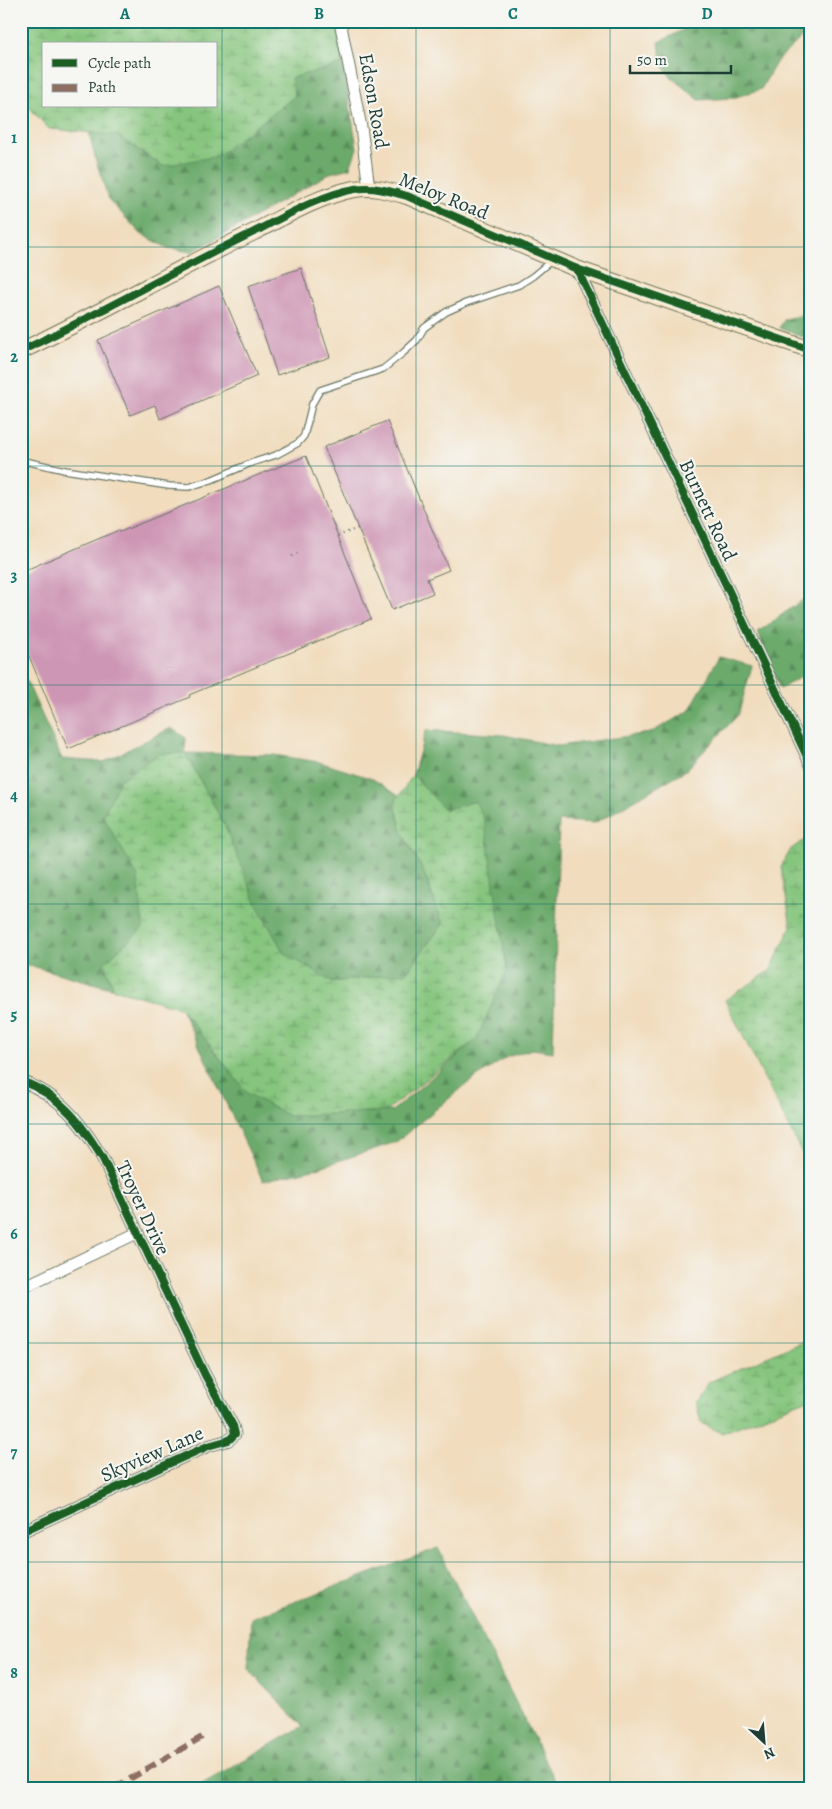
<svg xmlns="http://www.w3.org/2000/svg" width="832" height="1809" viewBox="0 0 832 1809" font-family="Alegreya,serif">
	<defs>
		<pattern id="forest-firs" width="22" height="20" patternUnits="userSpaceOnUse" patternTransform="scale(1.25)"><rect width="22" height="20" fill="#6caa6c"/><path d="M5 1l3.5 6h-7zM16 11l3.5 6h-7z" fill="#588c5a"/></pattern>
		<pattern id="wetland-marsh" width="20" height="14" patternUnits="userSpaceOnUse" patternTransform="scale(1.25)"><rect width="20" height="14" fill="#85c57d"/><path d="M1 5h8M5 5V1M11 12h8M15 12V8" fill="none" stroke="#6ca167"/></pattern>
	</defs>
	<rect width="100%" height="100%" fill="#f6f6f2"/>
	<filter id="ink" filterUnits="userSpaceOnUse"><feTurbulence type="fractalNoise" baseFrequency=".02" numOctaves="2"/><feDisplacementMap in="SourceGraphic" scale="10" xChannelSelector="R" yChannelSelector="G"/><feConvolveMatrix kernelMatrix="1 2 1 2 8 2 1 2 1" color-interpolation-filters="sRGB"/></filter>
	<filter id="wash" filterUnits="userSpaceOnUse"><feTurbulence type="fractalNoise" baseFrequency=".0096" numOctaves="4" result="noise"/><feDisplacementMap in="SourceGraphic" scale="20" xChannelSelector="R" yChannelSelector="G"/><feGaussianBlur stdDeviation="1.12" result="paint"/><feColorMatrix in="noise" values="0 0 0 0 0 0 0 0 0 0 0 0 0 0 0 0 0 1.4 0 .05"/><feComposite in="paint" operator="in"/></filter>
	<g filter="url(#wash)">
		<rect width="100%" height="100%" fill="#f1ddbe"/>
		<!-- forest -->
		<path fill="url(#forest-firs)" stroke="#467450" d="M138,21H291L278,27L140,26Z
			M701,21H811V34L806,33L777,61L761,89L733,98L699,100L671,77L662,65L659,42Z
			M343,64L357,148L350,168L330,173L225,234L191,252L168,248L141,234L109,200L96,161L89,132L116,135L163,166L291,78Z
			M809,314H811V340L779,328L785,319Z
			M811,594V671L780,689L758,632Z
			M719,657L752,666L738,715L686,770L595,823L559,821L553,1052L532,1049L507,1057L468,1083L396,1142L317,1168L263,1181L181,1008L247,1093L289,1116L392,1111L476,1040L475,801L445,810L413,775L426,730L504,735L558,746L650,733L689,711Z
			M21,669L62,759L104,762L171,728L186,738L185,753L274,755L319,762L373,779L399,796L395,802L402,832L423,870L443,924L406,973L332,982L284,953L258,907L223,822L185,753L103,816L139,877L143,928L104,963L114,989L21,963Z
			M438,1548L559,1788H195L303,1726L248,1669L251,1618Z"/>
		<!-- wetland -->
		<path fill="url(#wetland-marsh)" stroke="#528158" fill-rule="evenodd" d="M21,21H138L140,26L278,27L291,21H336L343,64L291,78L295,96L218,156L163,166L116,135L49,129L21,98ZM44,44H216V106H44Z
			M185,753L223,822L258,907L284,953L332,982L406,973L443,924L423,870L402,832L395,802L413,775L445,810L475,801L484,819L507,970L476,1040L386,1111L289,1116L247,1093L181,1008L114,989L104,963L143,928L138,877L103,816L120,780L158,754Z
			M811,836V1171L725,1000L770,971L791,927L781,867L791,849Z
			M811,1338V1398L722,1433L701,1423L696,1402L709,1382Z"/>
		<g id="blocks">
			<!-- building -->
			<path fill="#ce96b5" d="M301,268L330,357L277,375L248,286Z
				M219,286L257,376L160,419L155,405L130,415L98,340Z
				M387,421L449,570L427,579L433,593L392,610L324,447Z
				M306,456L371,619L189,695L190,697L68,749L21,637V572L119,530L120,532L258,475Z"/>
		</g>
	</g>
	<g filter="url(#ink)">
		<use href="#blocks" fill-opacity="0" stroke="#687564" stroke-width="1"/>
		<g fill="none" stroke-linecap="round" stroke-linejoin="round">
			<!-- lane casing -->
			<g stroke="#687564" stroke-width="8">
				<path id="lane" d="M21,463L29,462L65,470L169,486L189,487L211,480L251,463L276,455L298,443L304,436L312,404L320,390L383,369L403,353L417,340L424,328L446,312L466,303L519,285L533,276L552,260"/>
			</g>
			<!-- street casing -->
			<g stroke="#687564" stroke-width="13">
				<path id="street" d="M340,21L361,127L369,188
					M577,269L811,765
					M21,1081C61,1095 82,1124 103,1159L205,1375L233,1426L235,1434L229,1440L208,1446L168,1464L21,1532
					M21,1288L137,1233"/>
			</g>
			<!-- secondary casing -->
			<g stroke="#687564" stroke-width="18">
				<path id="secondary" d="M21,351C100,313 176,270 254,232C283,217 323,194 355,189C373,186 390,191 407,196L577,269L811,350"/>
			</g>
			<!-- path -->
			<path stroke="#687564" stroke-width="2.5" stroke-dasharray="1 4" stroke-linecap="butt" d="M338,536L358,528
				M292,556L299,552"/>
			<!-- lane -->
			<use href="#lane" stroke="#fff" stroke-width="5.5"/>
			<!-- street -->
			<use href="#street" stroke="#fff" stroke-width="11"/>
			<!-- secondary -->
			<use href="#secondary" stroke="#fce6c4" stroke-width="16"/>
			<!-- quiet -->
			<path stroke="#8d6e63" stroke-width="6" stroke-dasharray="12 6" stroke-linecap="butt" d="M114,1788L202,1737"/>
			<!-- cycleway casing -->
			<g stroke="#f6f6f2" stroke-width="11">
				<path id="cycleway" d="M577,269L811,765
					M21,351C100,313 176,270 254,232C283,217 323,194 355,189C373,186 390,191 407,196L577,269L811,350
					M21,1081C61,1095 82,1124 103,1159L205,1375L233,1426L235,1434L229,1440L208,1446L168,1464L21,1532"/>
			</g>
			<!-- cycleway -->
			<use href="#cycleway" stroke="#1b5e20" stroke-width="8"/>
		</g>
	</g>
	<!-- grid -->
	<path fill="none" stroke="#0f766e" stroke-width="1" stroke-opacity="0.55" d="M222,21V1788M416,21V1788M610,21V1788M21,247H811M21,466H811M21,685H811M21,904H811M21,1124H811M21,1343H811M21,1562H811"/>
	<g text-anchor="middle" dominant-baseline="central" stroke-width="4" stroke-linejoin="round" paint-order="stroke">
		<!-- street labels -->
		<g font-size="20" fill="#1f3d34" stroke="#f6f6f2">
			<text transform="translate(374 101) rotate(80)">Edson Road</text>
			<text transform="translate(444 196) rotate(22)">Meloy Road</text>
			<text transform="translate(708 510) rotate(65)">Burnett Road</text>
			<text transform="translate(143 1208) rotate(65)">Troyer Drive</text>
			<text transform="translate(152 1454) rotate(-24)">Skyview Lane</text>
		</g>
	</g>
	<!-- margin -->
	<rect width="832" height="1809" fill="none" stroke="#f6f6f2" stroke-width="55"/>
	<!-- legend -->
	<rect x="42" y="42" width="175" height="65" fill="#f6f6f2" stroke="#a0aca6"/>
	<rect x="52" y="59" width="25" height="8" fill="#1b5e20" stroke="#a0aca6"/>
	<text x="88" y="68" font-size="15" fill="#1f3d34">Cycle path</text>
	<rect x="52" y="84" width="25" height="8" fill="#8d6e63" stroke="#a0aca6"/>
	<text x="88" y="92" font-size="15" fill="#1f3d34">Path</text>
	<!-- north arrow -->
	<g transform="translate(764 1742) rotate(154)" stroke="#f6f6f2" stroke-width="4" paint-order="stroke">
	<path d="M0-4L9 19L0 12L-9 19Z" fill="#1f3d34"/>
	<text y="-8" font-size="14" font-weight="bold" text-anchor="middle" fill="#1f3d34">N</text>
	</g>
	<!-- scale -->
	<path d="M630 65v8h101v-8" fill="none" stroke="#1f3d34" stroke-width="2.5"/>
	<text x="637" y="65" font-size="15" fill="#1f3d34" stroke="#f6f6f2" stroke-width="4" paint-order="stroke">50 m</text>
	<rect x="28" y="28" width="776" height="1754" fill="none" stroke="#0f766e" stroke-width="2"/>
	<g font-size="16" text-anchor="middle" font-weight="bold" fill="#0f766e">
		<text x="125" y="19">A</text>
		<text x="319" y="19">B</text>
		<text x="513" y="19">C</text>
		<text x="707" y="19">D</text>
		<text x="14" y="143">1</text>
		<text x="14" y="362">2</text>
		<text x="14" y="581">3</text>
		<text x="14" y="801">4</text>
		<text x="14" y="1020">5</text>
		<text x="14" y="1239">6</text>
		<text x="14" y="1458">7</text>
		<text x="14" y="1678">8</text>
	</g>
</svg>
